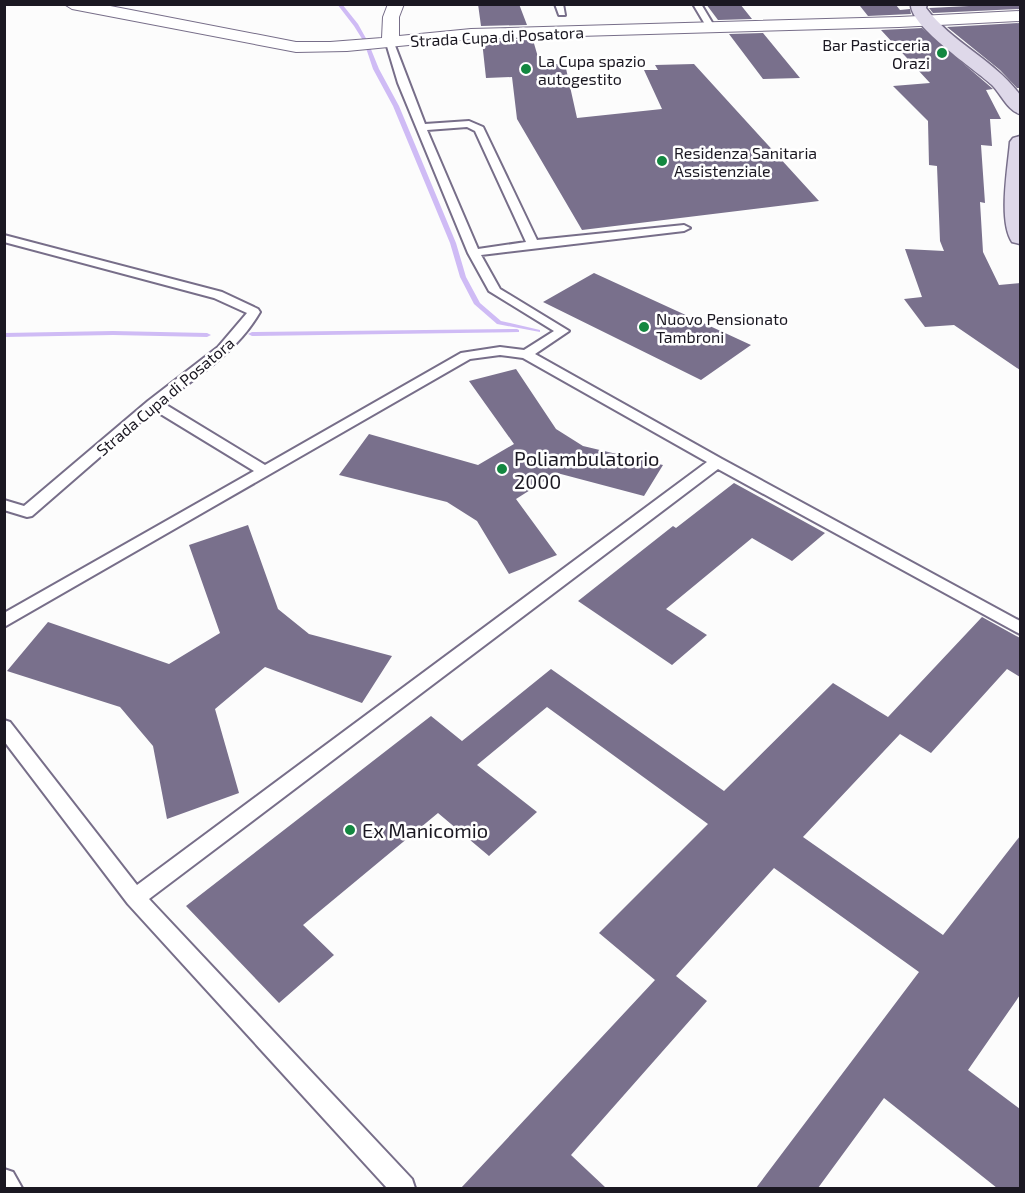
<svg xmlns="http://www.w3.org/2000/svg" width="1025" height="1193" viewBox="0 0 1025 1193" font-family="'Exo 2',sans-serif">
	<rect width="100%" height="100%" fill="#fcfcfc"/>
	<g fill="none" stroke-linecap="round" stroke-linejoin="round">
		<!-- stream -->
		<path fill="#cfbbf5" fill-rule="evenodd" d="M337,4H342L358,24L368,42L379,69L399,106L456,243L466,277L480,303L501,321L540,330V332L497,324L474,304L460,277L450,243L393,106L373,69L364,42L354,26Z
			M517,329L519,330V332L252,336L248,334L252,332Z
			M113,331L207,333L211,335L207,337L113,335L4,337V333Z"/>
	</g>
	<!-- building -->
	<path fill="#79708c" d="M478,4H519L527,25L481,26Z
		M706,4H740L752,19L718,20Z
		M1009,4H1020V9L933,13L929,8Z
		M896,5L900,10L910,9L911,14L868,16L860,6Z
		M1020,23V88H1017L1000,70L947,27Z
		M922,28L993,89L986,90L1001,119H990L992,146L981,145L985,203L980,202L983,252L999,285L1020,283V370L954,325L925,327L904,299L922,297L905,249L944,251L940,241L937,166L929,165L928,121L893,86L930,83L881,30Z
		M763,33L800,78L763,79L729,34Z
		M533,40L540,64H565L577,118L662,109L644,70H658L655,65L694,64L819,201L582,230L517,119L512,77L486,78L482,41Z
		M594,273L725,333L751,345L701,380L543,302Z
		M516,369L556,429L583,446L663,465L644,496L557,473L516,499L557,555L509,574L477,521L447,502L339,475L369,434L478,465L514,444L469,381Z
		M734,483L825,533L792,561L752,538L666,609L707,635L672,665L578,601L673,526L676,528Z
		M248,525L278,609L309,634L392,656L362,703L265,667L215,709L239,793L167,819L153,746L120,707L7,671L48,622L169,664L220,633L189,545Z
		M982,617L1020,638V677L1007,669L931,753L900,734L803,837L943,935L1020,836V995L968,1070L1020,1109V1188H997L884,1098L818,1188H756L919,972L774,868L676,976L707,1001L571,1155L606,1188H461L655,980L599,933L708,824L547,707L477,765L537,812L489,856L438,813L303,925L334,955L279,1003L186,906L431,716L462,741L551,669L724,791L833,683L888,717Z"/>
	<g fill="none" stroke-linecap="round" stroke-linejoin="round">
		<!-- lane casing -->
		<g stroke="#776e89" stroke-width="4">
			<path id="lane" d="M555,4H563L565,15H559Z
				M693,4H701L716,29L715,31H709Z
				M390,40L394,43L425,124L469,121L483,127L537,240L684,225L690,228L684,231L481,255L500,289L569,331L535,354L722,459L1020,621V634L718,469L149,899L412,1179L415,1188H387L128,904L4,741V720L10,722L137,885L707,462L523,358L500,355L470,359L4,627V613L254,471L154,410L32,516L27,517L4,510V500L24,506L148,401L218,347L247,313L214,298L4,242V235L222,292L258,309L260,312C237,352 198,375 163,403L265,465L461,353L500,347L524,350L554,331L489,291L468,253L398,83L386,43ZM467,127L475,131L526,242L478,249L427,130Z
				M4,1169L13,1172L22,1188H4Z"/>
		</g>
		<!-- street casing -->
		<g stroke="#776e89" stroke-width="2">
			<path id="street" d="M64,4H100L296,42H330L382,38L383,17L388,4H404L399,17V36L471,29L899,17L1020,11V21L899,27L471,39L347,51L296,52L72,9Z"/>
		</g>
		<!-- secondary casing -->
		<g stroke="#776e89" stroke-width="3">
			<path id="secondary" d="M911,4H927L926,8C952,43 995,60 1020,95V114C1008,111 1001,94 992,85C975,69 909,26 911,4Z
				M1020,136V244L1012,242C998,221 1008,167 1010,142L1013,138Z"/>
		</g>
		<!-- lane -->
		<use href="#lane" fill="#fff" fill-rule="evenodd"/>
		<!-- street -->
		<use href="#street" fill="#fff" fill-rule="evenodd"/>
		<!-- secondary -->
		<use href="#secondary" fill="#ded8e9" fill-rule="evenodd"/>
	</g>
	<!-- markers -->
	<g fill="#138740" stroke="#fff" stroke-width="2">
		<circle cx="942" cy="53" r="6"/>
		<circle cx="526" cy="69" r="6"/>
		<circle cx="662" cy="161" r="6"/>
		<circle cx="644" cy="327" r="6"/>
		<circle cx="502" cy="469" r="6"/>
		<circle cx="350" cy="830" r="6"/>
	</g>
	<g text-anchor="middle" dominant-baseline="central" stroke-width="5" stroke-linejoin="round" paint-order="stroke">
		<!-- far-street labels -->
		<g font-size="16" fill="#1b1822" stroke="#fff">
			<text transform="translate(497 36) rotate(-3)">Strada Cupa di Posatora</text>
			<text transform="translate(165 396) rotate(-40)">Strada Cupa di Posatora</text>
		</g>
		<!-- far-poi labels -->
		<g font-size="16" fill="#1b1822" stroke="#fff" text-anchor="start">
			<text x="930" y="44" text-anchor="end">Bar Pasticceria<tspan x="930" dy="18">Orazi</tspan></text>
			<text x="538" y="60">La Cupa spazio<tspan x="538" dy="18">autogestito</tspan></text>
			<text x="674" y="152">Residenza Sanitaria<tspan x="674" dy="18">Assistenziale</tspan></text>
			<text x="656" y="318">Nuovo Pensionato<tspan x="656" dy="18">Tambroni</tspan></text>
		</g>
		<!-- poi labels -->
		<g font-size="20" fill="#1b1822" stroke="#fff" text-anchor="start">
			<text x="514" y="458">Poliambulatorio<tspan x="514" dy="23">2000</tspan></text>
			<text x="362" y="830">Ex Manicomio</text>
		</g>
	</g>
	<!-- border -->
	<rect width="1025" height="1193" fill="none" stroke="#1b1822" stroke-width="12"/>
</svg>
